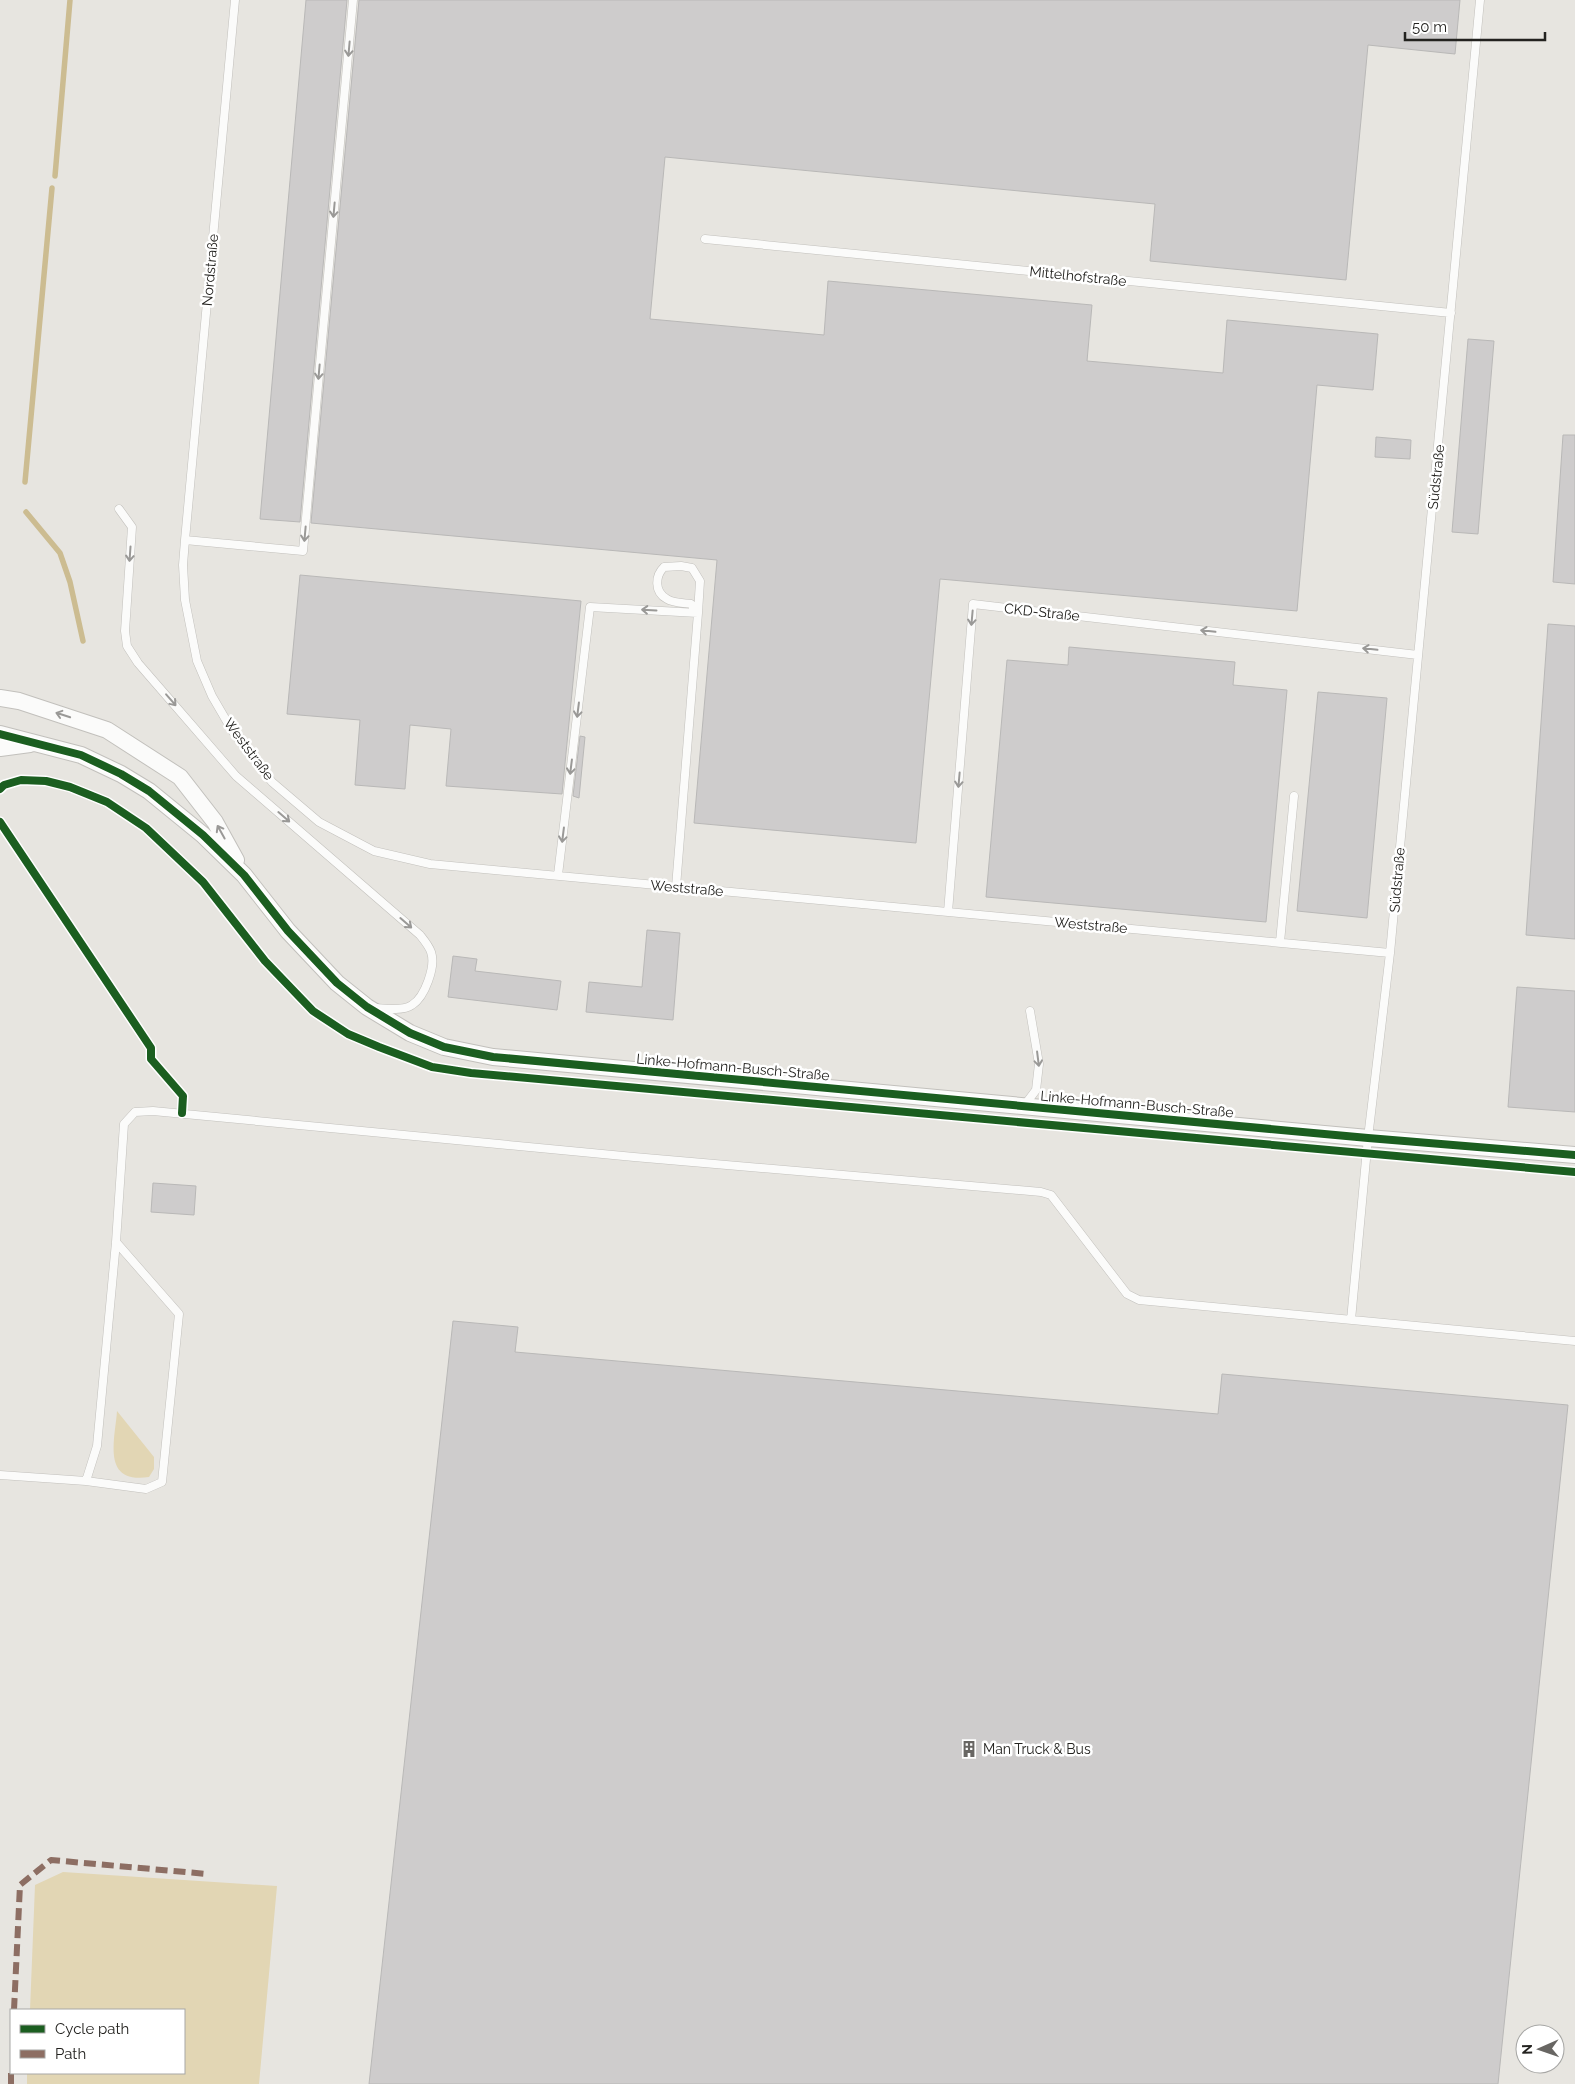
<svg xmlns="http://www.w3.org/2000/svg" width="1575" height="2084" viewBox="0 0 1575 2084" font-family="Raleway,sans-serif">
	<rect width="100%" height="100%" fill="#e7e5e0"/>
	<!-- green -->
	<path fill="#e2d6b4" d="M117,1411L154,1457V1469L149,1477C101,1484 115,1440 117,1411Z
		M63,1872L277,1886L259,2084H27V2073H184V2010H30L35,1885Z"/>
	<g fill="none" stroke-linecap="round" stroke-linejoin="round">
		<!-- stream -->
		<path stroke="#ccbc91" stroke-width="5.5" d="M55,176L70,0
			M25,482L52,188
			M26,512L60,553L70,582L83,641"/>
	</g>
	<!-- building -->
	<path fill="#cecccc" stroke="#b9b8b7" d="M306,0H347L300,522L260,519Z
		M359,0H1460L1455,54L1368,45L1346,280L1150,261L1155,204L665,157L650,319L824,335L828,281L1092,305L1087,361L1223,373L1227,320L1378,334L1373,390L1317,385L1297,611L940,579L916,843L694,823L717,560L311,523Z
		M1468,339L1494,341L1478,534L1452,532Z
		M1563,435H1575V584L1553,582Z
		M1376,437L1411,440L1410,459L1375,457Z
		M300,575L581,601L562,794L446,786L451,729L410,725L405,789L355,785L360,720L287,714Z
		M1548,624L1575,626V939L1526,935Z
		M1069,647L1235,662L1233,685L1287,690L1266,922L986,897L1007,660L1068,665Z
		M1318,692L1387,698L1367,918L1297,911Z
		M580,736L585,737L579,798L573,796Z
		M647,930L680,933L673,1020L586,1012L589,982L642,987Z
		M453,956L477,959L475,971L561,981L557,1010L448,997Z
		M1517,987L1575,991V1112L1508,1107Z
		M153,1183L196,1186L194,1215L151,1212Z
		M453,1321L518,1327L515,1352L1218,1414L1222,1374L1568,1405L1498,2084H369Z"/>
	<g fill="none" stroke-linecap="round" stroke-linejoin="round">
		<!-- lane casing -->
		<g stroke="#c2c0bc" stroke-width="9">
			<path id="lane" d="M235,0L185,540L183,565L185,600L197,661L212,696L233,732L272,782L319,822L374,851L430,864L1390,953
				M705,239L1451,313
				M119,509L132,527L125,631L127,646L138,663L236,776L420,935C424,940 429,946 431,952C436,966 425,997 412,1005C403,1011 387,1009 377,1008
				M185,540L303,551L353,0
				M681,566L692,568L700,581L698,613L691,604C684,603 673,603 667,599C654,592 655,576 664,567Z
				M558,875L590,607L698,613L676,887
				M948,912L973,604L1418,655
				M1280,942L1294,796
				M1024,1106L1036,1090L1039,1064L1030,1011
				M1351,1320L1368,1138L1390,953L1480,0
				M0,1475L86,1481L97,1446L116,1242L124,1124L135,1112L153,1111L634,1157L1041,1192L1051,1195L1127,1294L1139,1300L1575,1341
				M86,1481L146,1489L162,1482L179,1314L116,1242"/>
		</g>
		<!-- street casing -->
		<g stroke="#c2c0bc" stroke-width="18">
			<path id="street" d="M0,698L19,701L107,730L180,777L215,822L236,860
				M0,734L81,755L121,774L149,791L203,835L244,875L288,931L337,983L367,1007L410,1033L444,1047L493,1057L1368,1138L1575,1155
				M0,748L30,744"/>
		</g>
		<!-- lane -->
		<use href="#lane" stroke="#fbfbfa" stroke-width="8"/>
		<!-- street -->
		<use href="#street" stroke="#fbfbfa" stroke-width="16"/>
		<!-- quiet -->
		<path stroke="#8d6e63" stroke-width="6" stroke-dasharray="12 6" stroke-linecap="butt" d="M14,2010L20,1885L51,1860L207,1874
			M11,2084V2073"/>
		<!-- cycleway casing -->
		<g stroke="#fff" stroke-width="11">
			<path id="cycleway" d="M0,734L81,755L121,774L149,791L203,835L244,875L288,931L337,983L367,1007L410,1033L444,1047L493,1057L1368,1138L1575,1155
				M0,789L4,785L21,780L46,781L70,787L107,802L146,828L203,882L265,961L313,1011L348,1034L379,1047L432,1067L471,1073L1575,1172
				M0,822L151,1048V1059L183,1096L182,1113"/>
		</g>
		<!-- cycleway -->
		<use href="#cycleway" stroke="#1b5e20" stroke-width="8"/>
	</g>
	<!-- one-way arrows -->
	<defs><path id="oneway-shaft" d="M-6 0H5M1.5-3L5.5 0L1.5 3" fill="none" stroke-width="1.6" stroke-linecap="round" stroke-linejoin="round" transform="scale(1.25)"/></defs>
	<g stroke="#9a9997">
		<use href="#oneway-shaft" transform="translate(349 49) rotate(95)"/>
		<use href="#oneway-shaft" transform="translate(334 210) rotate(95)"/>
		<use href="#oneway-shaft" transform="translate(319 372) rotate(95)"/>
		<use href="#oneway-shaft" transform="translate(305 534) rotate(95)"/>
		<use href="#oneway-shaft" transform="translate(130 554) rotate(94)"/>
		<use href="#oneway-shaft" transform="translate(649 610) rotate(-177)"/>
		<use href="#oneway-shaft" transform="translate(972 618) rotate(95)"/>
		<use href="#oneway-shaft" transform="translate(1208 631) rotate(-174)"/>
		<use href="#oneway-shaft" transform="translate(1370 649) rotate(-174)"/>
		<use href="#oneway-shaft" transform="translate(171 700) rotate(49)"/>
		<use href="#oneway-shaft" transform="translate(578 710) rotate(97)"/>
		<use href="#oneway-shaft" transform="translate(63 715) rotate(-162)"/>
		<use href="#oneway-shaft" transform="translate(571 767) rotate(97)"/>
		<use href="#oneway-shaft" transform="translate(959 780) rotate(95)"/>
		<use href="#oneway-shaft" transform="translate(284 817) rotate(41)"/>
		<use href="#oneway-shaft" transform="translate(221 832) rotate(-119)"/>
		<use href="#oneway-shaft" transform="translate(563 835) rotate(97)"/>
		<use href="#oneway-shaft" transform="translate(406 923) rotate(41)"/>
		<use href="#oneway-shaft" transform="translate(1038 1059) rotate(83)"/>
	</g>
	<!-- icons -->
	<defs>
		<g id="building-bare" transform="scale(1.35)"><path d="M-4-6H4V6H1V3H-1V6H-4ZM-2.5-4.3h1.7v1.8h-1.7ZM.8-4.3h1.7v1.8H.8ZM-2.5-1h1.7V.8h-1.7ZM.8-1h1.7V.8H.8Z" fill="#686663" stroke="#fff" stroke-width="2.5" paint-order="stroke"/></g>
	</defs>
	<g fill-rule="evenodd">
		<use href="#building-bare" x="969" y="1749"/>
	</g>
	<g text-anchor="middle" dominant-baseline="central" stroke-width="5" stroke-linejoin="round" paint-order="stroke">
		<!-- street labels -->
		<g font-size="14" fill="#23221f" stroke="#fff">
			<text transform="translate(210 270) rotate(-85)">Nordstraße</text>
			<text transform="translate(1078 276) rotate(6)">Mittelhofstraße</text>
			<text transform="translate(1436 477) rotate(-84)">Südstraße</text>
			<text transform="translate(1042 612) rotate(6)">CKD-Straße</text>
			<text transform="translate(249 749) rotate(53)">Weststraße</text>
			<text transform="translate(1397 880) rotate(-85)">Südstraße</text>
			<text transform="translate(687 888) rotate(5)">Weststraße</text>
			<text transform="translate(1091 925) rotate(5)">Weststraße</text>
			<text transform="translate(733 1067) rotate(5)">Linke-Hofmann-Busch-Straße</text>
			<text transform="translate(1137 1104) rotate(5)">Linke-Hofmann-Busch-Straße</text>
		</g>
		<!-- poi labels -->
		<g font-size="14" fill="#23221f" stroke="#fff" text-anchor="start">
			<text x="983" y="1749">Man Truck &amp; Bus</text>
		</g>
	</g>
	<!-- legend -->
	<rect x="10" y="2009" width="175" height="65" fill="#ffffff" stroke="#a7a7a5"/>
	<rect x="20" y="2025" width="25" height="8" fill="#1b5e20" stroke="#a7a7a5"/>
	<text x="55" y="2034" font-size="15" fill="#23221f">Cycle path</text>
	<rect x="20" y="2050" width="25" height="8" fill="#8d6e63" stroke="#a7a7a5"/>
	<text x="55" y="2059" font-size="15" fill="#23221f">Path</text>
	<!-- north arrow -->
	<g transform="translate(1540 2049) rotate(268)"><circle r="24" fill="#ffffff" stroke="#a7a7a5"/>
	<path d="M0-4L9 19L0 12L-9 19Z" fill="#686663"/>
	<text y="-8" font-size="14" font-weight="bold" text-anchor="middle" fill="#23221f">N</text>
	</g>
	<!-- scale -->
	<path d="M1405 32v8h140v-8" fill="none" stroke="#23221f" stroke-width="2.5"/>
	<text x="1412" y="32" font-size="15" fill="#23221f" stroke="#ffffff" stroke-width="4" paint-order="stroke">50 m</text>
</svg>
